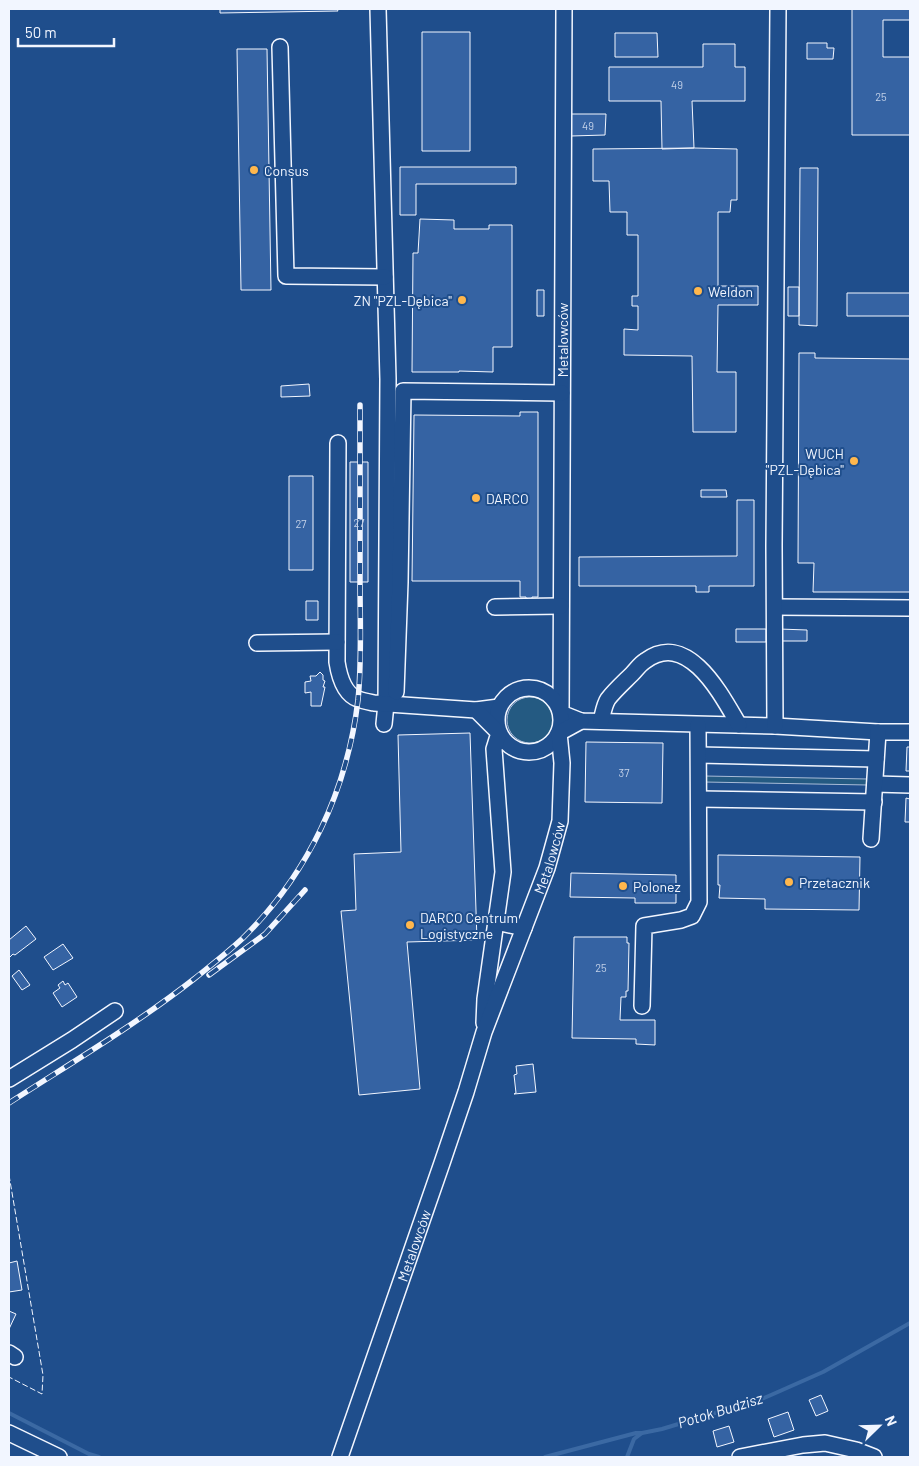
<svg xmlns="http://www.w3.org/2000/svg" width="919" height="1466" viewBox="0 0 919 1466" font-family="Barlow,sans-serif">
	<rect width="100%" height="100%" fill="#1f4e8c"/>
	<!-- green -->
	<path fill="#245a82" stroke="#a8bbd7" d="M507 720a23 23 0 1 1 46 0a23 23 0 1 1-46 0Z
		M704,776L868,779V785L704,782Z"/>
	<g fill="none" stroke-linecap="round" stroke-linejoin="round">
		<!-- stream -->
		<path stroke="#3b69a3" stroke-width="4" d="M9,1413L89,1454L99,1457
			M545,1457L636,1433H642L662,1429L718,1412L748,1405L771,1395L823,1372L910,1323
			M627,1457L634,1439L642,1433"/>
	</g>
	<!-- building -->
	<path fill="#3563a3" stroke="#f2f6ff" d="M220,9H337L338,11L220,13Z
		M852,9H910V20H883V57H910V135H852Z
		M422,32H470V151H422Z
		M615,33H657L658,57H615Z
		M807,43H827V48H834L833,59H807Z
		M703,44H735V67H745V101H692L694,148L662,149L661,101H609V67H703Z
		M237,49H267L271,290H241Z
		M571,114H606L605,135L571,136Z
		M694,148L737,149V200H731L730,212H718V286H758V305H718L717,372H736V432H693L692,356L624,355V329L638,330V306H632V296H638V235H627V212H610L609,181H593V149Z
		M400,167H516V184H416V215H400Z
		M800,168H818L817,326L799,325Z
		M420,219L454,220V229H489V225H512V347H493V372L459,371V372H412L413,253H418Z
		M788,287H799V316H788Z
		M537,290H544V316H537Z
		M847,293H910V316H847Z
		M799,353H815V358L910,359V592H813L814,563H798Z
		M309,384L310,396L281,397V386Z
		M520,412H538V597H532V599H526V597H520V581H412L414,415L520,416Z
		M350,462H368V582H350Z
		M289,476H313V570H289Z
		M701,490H726L727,497H701Z
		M737,500H754V586H709V592H696V586H579V557L737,556Z
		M306,601H318V620H306Z
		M736,629H766V642H736Z
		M779,629L807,630V641H779Z
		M320,672L323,675V680L325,681L323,687H325L321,706H311V692L305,693V682L311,681L310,676H316Z
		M470,733L477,940L407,942L420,1089L359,1095L341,911L356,910L354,854L401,852L398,735Z
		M586,742L663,743L662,803L585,802Z
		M907,747H910V771H906Z
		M906,798L910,799V822H905Z
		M718,855L860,857L859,910L765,909V899L719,898L720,885H718Z
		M571,873L676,875V903H635V898L570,897Z
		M26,926L36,939L15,955L13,954L9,958V940Z
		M574,937H627V943H629L628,991H626V997H621L620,1020H655V1045L636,1044V1039L572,1038Z
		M63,944L73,958L53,970L44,957Z
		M19,970L30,985L22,990L12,976Z
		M63,981L65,985L68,983L77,997L62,1007L53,993L60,988L58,985Z
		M533,1064L536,1092L514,1094L516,1093L514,1075L517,1074L516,1066Z
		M17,1261L22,1290L9,1292V1263Z
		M9,1311L16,1314L9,1329Z
		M821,1395L828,1411L816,1416L809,1400Z
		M788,1412L794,1430L774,1437L768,1419Z
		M729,1426L734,1442L717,1447L713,1431Z"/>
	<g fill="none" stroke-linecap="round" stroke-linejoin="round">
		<!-- minor casing -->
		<g stroke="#f2f6ff" stroke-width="18">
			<g id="minor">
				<path d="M378,9L388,379L386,704L384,724"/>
				<path d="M564,9L561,713L581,721L775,726L878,732H910"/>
				<path d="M280,47L286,276L385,277"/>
				<path d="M338,443L337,662C339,675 344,694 358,699C363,701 369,702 374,703L476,710L499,707"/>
				<path d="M495,607L561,606"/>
				<path d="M775,607L910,608"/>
				<path d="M257,643L337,642"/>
				<circle cx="529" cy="720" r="32"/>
				<path d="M396,692L400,582L403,391L562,393"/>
				<path d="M476,710L499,733L494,749L503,872L485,999L484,1023"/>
				<path d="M601,721C603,714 604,705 608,699C615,690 624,682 632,674C636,670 640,664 645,661C688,629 722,696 739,725"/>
				<path d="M775,726L774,546L778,9"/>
				<path d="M699,755L876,759"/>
				<path d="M875,784L910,785"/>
				<path d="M699,799L874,802"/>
				<path d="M871,839L878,732"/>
				<path d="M496,922L524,928"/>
				<path d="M642,1006L644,926L681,920L692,916L699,902L698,725"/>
				<path d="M9,1079L72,1040L115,1011"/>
				<path d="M9,1353L15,1357"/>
				<path d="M9,1433L59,1457"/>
				<path id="s1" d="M340,1457L442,1163L466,1092L484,1032L547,868L560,821L562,763L559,733L581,721"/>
				<path d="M740,1457L803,1445L825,1443L856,1450L874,1457"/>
			</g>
		</g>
		<!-- minor -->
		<use href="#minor" stroke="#1f4e8c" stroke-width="15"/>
		<!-- rail casing -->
		<g stroke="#f2f6ff" stroke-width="5.5">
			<path id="rail" d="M209,975L265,934L305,890
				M9,1103C71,1063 135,1025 194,979C210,966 227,953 243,938C308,874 347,791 358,700C362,661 360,620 360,581C360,522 360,464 360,405"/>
		</g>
		<!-- rail -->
		<use href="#rail" stroke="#1f4e8c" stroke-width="4" stroke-dasharray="11" stroke-linecap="butt"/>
		<!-- fence -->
		<path stroke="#f2f6ff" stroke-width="1" stroke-dasharray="6 2.5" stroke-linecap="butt" d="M9,1175L43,1375L42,1394L9,1377"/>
	</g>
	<!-- markers -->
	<g fill="#ffb74d" stroke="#1f4e8c" stroke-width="2">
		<circle cx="254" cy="170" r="5"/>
		<circle cx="698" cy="291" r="5"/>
		<circle cx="462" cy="300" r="5"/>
		<circle cx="854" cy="461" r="5"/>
		<circle cx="476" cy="498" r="5"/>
		<circle cx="789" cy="882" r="5"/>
		<circle cx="623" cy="886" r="5"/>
		<circle cx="410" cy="925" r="5"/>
	</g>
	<g text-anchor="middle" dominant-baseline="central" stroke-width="4" stroke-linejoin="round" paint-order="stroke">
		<!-- number labels -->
		<g font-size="11" fill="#c3d1e8">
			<text x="677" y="84">49</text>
			<text x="881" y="96">25</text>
			<text x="588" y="125">49</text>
			<text x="359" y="522">27</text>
			<text x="301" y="523">27</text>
			<text x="624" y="772">37</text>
			<text x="601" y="967">25</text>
		</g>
		<!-- poi labels -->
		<g font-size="14" fill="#f2f6ff" stroke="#1f4e8c" text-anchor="start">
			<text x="264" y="170">Consus</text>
			<text x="708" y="291">Weldon</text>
			<text x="452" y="300" text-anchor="end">ZN "PZL-Dębica"</text>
			<text x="844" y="453" text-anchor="end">WUCH<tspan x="844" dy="16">"PZL-Dębica"</tspan></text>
			<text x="486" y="498">DARCO</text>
			<text x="799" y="882">Przetacznik</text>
			<text x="633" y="886">Polonez</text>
			<text x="420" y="917">DARCO Centrum<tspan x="420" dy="16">Logistyczne</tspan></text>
		</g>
		<!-- street labels -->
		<g font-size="14" fill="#f2f6ff" stroke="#1f4e8c">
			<text transform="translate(562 340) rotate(-90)">Metalowców</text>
			<text stroke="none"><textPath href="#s1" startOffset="635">Metalowców</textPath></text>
			<text stroke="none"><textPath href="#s1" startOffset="224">Metalowców</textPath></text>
		</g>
		<!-- water labels -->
		<g font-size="15" font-style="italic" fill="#f2f6ff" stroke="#1f4e8c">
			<text transform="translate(720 1410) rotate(-17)">Potok Budzisz</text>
		</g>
	</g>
	<!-- border -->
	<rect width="919" height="1466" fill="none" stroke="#f2f6ff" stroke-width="20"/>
	<!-- north arrow -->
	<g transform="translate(879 1426) rotate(67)" stroke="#1f4e8c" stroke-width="4" paint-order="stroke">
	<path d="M0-4L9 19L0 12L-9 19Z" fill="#f2f6ff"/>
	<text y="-8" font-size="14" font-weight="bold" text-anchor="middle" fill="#f2f6ff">N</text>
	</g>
	<!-- scale -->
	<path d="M18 38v8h96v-8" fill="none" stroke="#f2f6ff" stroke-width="2.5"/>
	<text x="25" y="38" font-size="15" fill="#f2f6ff" stroke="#1f4e8c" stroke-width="4" paint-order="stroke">50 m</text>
</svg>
